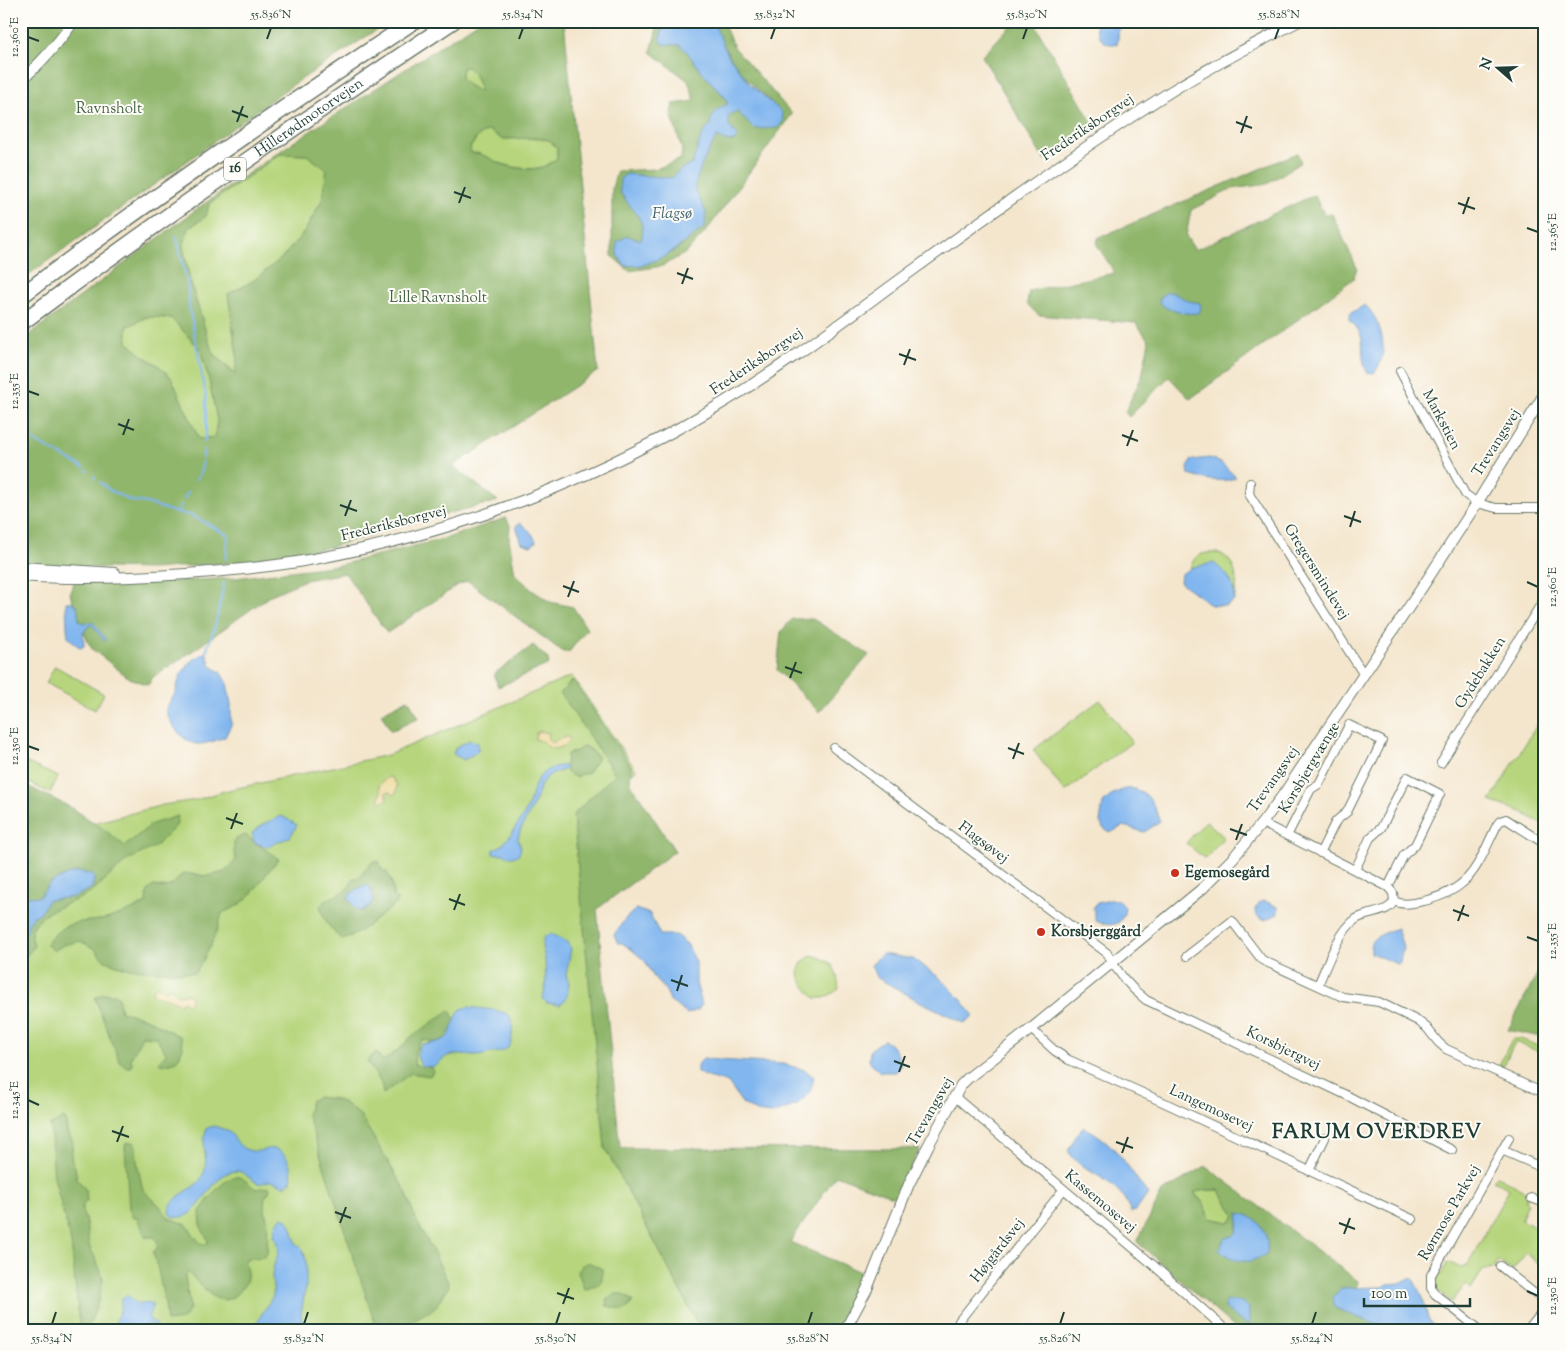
<svg xmlns="http://www.w3.org/2000/svg" width="1566" height="1351" viewBox="0 0 1566 1351" font-family="'Sorts Mill Goudy',serif">
	<rect width="100%" height="100%" fill="#fdfcf7"/>
	<filter id="ink" filterUnits="userSpaceOnUse"><feTurbulence type="fractalNoise" baseFrequency=".02" numOctaves="2"/><feDisplacementMap in="SourceGraphic" scale="10" xChannelSelector="R" yChannelSelector="G"/><feConvolveMatrix kernelMatrix="1 2 1 2 8 2 1 2 1" color-interpolation-filters="sRGB"/></filter>
	<filter id="wash" filterUnits="userSpaceOnUse"><feTurbulence type="fractalNoise" baseFrequency=".0096" numOctaves="4" result="noise"/><feDisplacementMap in="SourceGraphic" scale="20" xChannelSelector="R" yChannelSelector="G"/><feGaussianBlur stdDeviation="1.12" result="paint"/><feColorMatrix in="noise" values="0 0 0 0 0 0 0 0 0 0 0 0 0 0 0 0 0 1.4 0 .05"/><feComposite in="paint" operator="in"/></filter>
	<g filter="url(#wash)">
		<rect width="100%" height="100%" fill="#f4e6cd"/>
		<!-- green -->
		<path fill="#b6d57c" stroke="#6a8958" d="M467,67C475,73 480,82 479,92L468,85L461,78L462,68Z
			M489,130L502,139L535,138L549,140L557,148V158C534,181 497,161 471,153L470,148L478,136Z
			M280,154L307,155L327,170L322,200L305,231L283,257L253,281L228,294L237,356L236,375L212,352L190,281L183,247L189,228L206,216L209,204Z
			M146,317L171,318L200,349L209,380L217,420L215,437L200,440L158,365L142,355L126,342L127,327Z
			M1207,553C1212,553 1218,552 1223,555C1238,564 1238,586 1234,600V590L1190,568C1194,558 1196,555 1207,553Z
			M55,666L104,694L95,710L46,683Z
			M572,676L636,770L579,818L591,911L605,1148L701,1330H21V792L90,824L163,805L196,800L224,791L388,755Z
			M1100,700L1132,742L1065,792L1033,750Z
			M1545,712V826L1522,812L1490,801Z
			M25,762L58,777L50,793L21,779V770Z
			M1206,821L1224,837L1205,859L1186,843Z
			M812,955C834,962 836,966 839,989L825,998H815C807,989 793,976 802,963C805,960 809,957 812,955Z
			M1512,1039H1521L1545,1049V1054L1515,1042L1502,1069L1498,1067Z
			M1497,1176L1529,1193L1525,1201L1528,1203L1521,1220L1542,1231H1545V1269L1526,1253L1512,1271L1498,1261L1494,1268L1483,1270L1471,1289L1466,1284L1452,1302L1438,1291L1433,1282L1438,1272L1442,1274L1448,1262L1461,1268L1467,1266L1509,1189L1493,1180Z
			M1208,1190H1219L1235,1214L1233,1220L1228,1222L1210,1218L1207,1209L1194,1192Z"/>
		<!-- forest -->
		<path fill="#90b66c" stroke="#587a50" fill-rule="evenodd" d="M21,21H390L285,90L183,164L21,280Z
			M479,21H564L598,371L453,466L498,501L402,525L331,547L251,561L152,569L73,567L21,563V428L31,418L25,403L21,401V341L201,206L286,147ZM467,67C475,73 480,83 479,92L468,85L461,78L462,68ZM489,130L502,139L535,138L549,140L557,148V158C541,174 516,170 497,162C488,158 481,152 471,153L470,147L478,136ZM280,154L307,155L327,170L322,200L305,231L283,257L253,281L228,294L237,356L235,375L212,352L190,281L183,247L189,228L206,216L209,204ZM146,317L171,318L200,349L209,380L217,420L215,437L199,439L171,377L158,365L142,355L127,342V327Z
			M659,21H665L660,38L680,45L688,52L705,76L724,96L728,104L702,135L692,164L681,169L672,178L626,175L621,193C632,207 648,222 641,241L654,261L666,256L686,243L706,212L694,189C699,170 706,152 718,136L726,141H735L738,136L729,126L727,116L737,111L770,100C741,75 727,58 713,21H722L734,47L792,114L707,230L686,253L662,266L629,271L612,256V188L617,171L656,169L681,159L682,149L671,113L673,104L695,101L688,81L651,52Z
			M1015,21H1033L1096,129L1044,160L982,56Z
			M1297,153L1301,162L1267,184L1232,189L1191,210L1186,236L1195,250L1314,195L1324,214H1332L1357,268L1353,279L1190,399L1169,377L1129,417L1125,412L1142,376L1149,341L1136,323L1038,315L1027,304L1029,291L1115,273L1097,245L1098,238Z
			M506,518L510,525L509,539L515,574L532,590L550,602L573,607L587,629L569,652H563L468,581L458,585L387,633L345,573L305,580L271,595L191,652L153,677L148,685L129,678L92,649L88,642L70,594L74,582L141,583L235,578L339,565L447,538Z
			M792,619H813L869,655L819,712L777,670L781,632Z
			M533,645L548,659L549,664L498,687L494,674Z
			M573,680L631,767L630,782L675,851L597,909L620,1148L920,1149L896,1198L836,1175L790,1242L867,1275L836,1330H701L605,1148L573,815L615,774L560,693Z
			M408,699L419,718L391,731L381,713Z
			M584,746L592,750L598,758L587,774H581L576,777C560,773 567,765 567,754L576,751Z
			M21,783L72,808L102,828L125,846L152,824L178,816L176,826L156,846L128,860L89,894L46,913L33,927L31,935L34,945L32,949L27,955H21Z
			M245,835L279,859C266,872 254,895 240,904C235,908 228,910 222,913C216,937 208,953 195,973L142,970L123,967L105,961L95,949L80,941L63,945L54,951L46,944C53,937 58,929 67,926C79,920 93,922 106,919C119,915 134,910 146,903C147,894 146,890 154,886C171,890 173,884 183,873L207,876L224,872L236,860L234,851V840Z
			M373,861L379,862L383,871L387,872C391,879 394,888 393,895L398,900L396,904L361,931L343,940C332,933 323,918 320,906C330,895 339,897 348,888C351,886 351,882 354,878H358ZM370,887L373,900C370,906 366,912 359,911L349,900L350,895L359,888Z
			M1545,959V1011H1543L1538,1024L1545,1030V1038L1508,1030Z
			M102,994H116L118,996L121,1011L145,1018L181,1037L183,1048L177,1061L162,1065L159,1063L166,1053L156,1037L142,1036L131,1058L132,1063L131,1067H127L120,1063L95,998Z
			M450,1010L454,1019H456C451,1035 449,1040 431,1043V1041L422,1040L415,1051L414,1064L421,1067L422,1065L431,1068L433,1071L431,1075L429,1076L411,1073L383,1094L381,1083L367,1061L376,1052L383,1061L402,1047L411,1037Z
			M317,1097L334,1099L343,1102L360,1115L406,1192L416,1220L433,1251L448,1282L449,1286L436,1306L430,1311L394,1330H377L307,1114L311,1100H314Z
			M63,1118L66,1120L67,1132L73,1142L71,1158L75,1167L77,1179L86,1190L87,1201L83,1205L82,1210L86,1222L89,1245L97,1262L103,1278L99,1299L92,1319L90,1322V1330H80L71,1243L54,1177L50,1125L54,1124Z
			M131,1142L135,1144L138,1168L143,1190L160,1206L169,1218L186,1224L199,1242L202,1244H207L208,1240L201,1227L200,1211C207,1202 225,1174 239,1177C245,1179 251,1186 256,1189L269,1187L270,1188L269,1192L265,1197L264,1204L268,1225L267,1254L264,1257L245,1259C245,1266 248,1272 247,1279C246,1283 244,1286 241,1289C232,1300 223,1304 211,1295C202,1288 195,1279 188,1273L185,1276L190,1309L182,1320L167,1322L165,1304L157,1265L153,1253L158,1246L157,1240L154,1237H146L137,1218H133L129,1208L125,1146L126,1143Z
			M1206,1166L1358,1281L1357,1287L1341,1288L1335,1308L1369,1322L1401,1330H1237L1137,1242L1162,1192ZM1208,1190H1219L1235,1214L1233,1220L1228,1222L1210,1218L1203,1201L1198,1198L1194,1192ZM1239,1214L1246,1262L1235,1259L1225,1254L1226,1238L1234,1237L1237,1233Z
			M588,1262L602,1269V1279L599,1285L586,1289L584,1288L578,1272L581,1266Z
			M616,1294H623L633,1301L629,1307L624,1310L607,1306L606,1300Z"/>
		<!-- sand -->
		<path fill="#eeda9e" stroke="#868c69" d="M539,731L549,733L548,739L553,743L558,739L568,737L570,739C566,749 548,753 544,742L535,739L536,733Z
			M388,777L392,778L397,785L396,793L393,795L390,792H386V794L388,798L384,802L380,801L379,798L381,792L379,785Z
			M156,986H159L164,991H167L168,988L170,987L178,995L188,994L191,996V1001L188,1004L183,1001L180,1004C172,1000 163,995 154,996L152,993L154,987Z"/>
		<!-- water -->
		<path fill="#81b6ef" stroke="#507a92" d="M665,21H713L728,55L750,84L782,112L783,122L777,128L754,129L737,111L728,116L729,126L738,136L735,141H726L717,137C706,153 699,170 694,189L706,212L705,227L666,256L644,265L625,266L617,255V242L627,236L641,240C648,221 631,209 622,195C619,191 620,184 620,179L626,174L672,178L681,169L692,164L702,135L711,124L710,121L718,109L728,104L724,96L705,76L687,52L680,45L663,44L660,38Z
			M1095,21H1119L1118,38L1117,44C1101,46 1097,34 1095,21Z
			M1167,292H1171L1189,301L1200,303L1201,308L1199,313C1189,315 1165,311 1159,302L1161,296Z
			M1365,305C1379,317 1388,346 1380,363C1379,367 1376,370 1374,373L1367,372C1357,351 1371,338 1349,320L1351,313Z
			M1210,458L1221,463L1236,477C1226,484 1200,479 1189,475L1188,467L1191,460Z
			M520,523C527,528 533,533 536,542L531,546L522,543L516,526Z
			M1214,563C1228,575 1235,581 1234,601L1226,606L1211,605L1180,582L1181,574L1193,567Z
			M66,602H72L77,606L79,620L82,623L93,622L106,640L104,641L92,625H89L83,633L84,646L81,648C77,646 71,640 68,636C67,634 66,606 66,602Z
			M206,652L211,666L220,672L227,683L231,704V725L225,737C217,740 207,744 198,744C184,744 167,721 166,708L175,694L180,676L192,660Z
			M470,740L478,743V751L464,760L453,754L456,747Z
			M560,766H565L566,769L549,775L541,784L537,798L520,831L518,839L521,848L519,854C514,858 509,858 505,854H493V850C496,848 500,847 503,844C510,837 517,825 523,816C536,795 530,771 560,766Z
			M1125,789C1129,789 1134,788 1137,790C1151,794 1156,810 1160,822L1144,832L1123,826L1110,833L1103,828L1100,822L1103,803L1113,794Z
			M282,816L297,825L290,837L266,847L254,842L252,833L265,823Z
			M77,872L93,874L94,880L92,888L74,897L48,900L40,913L34,916L29,922L27,932L21,939V892L28,896L39,897L50,883L67,875Z
			M364,886H369L372,892L373,900L368,908L361,911L354,907L348,898C351,892 359,887 364,886Z
			M1110,900H1119L1125,908C1123,926 1111,928 1096,921L1093,908L1097,903Z
			M1265,901L1278,907V913C1268,921 1258,924 1255,909L1260,902Z
			M636,909L650,914L660,935H676L687,944L696,962V983L702,1004L698,1010L687,1014L671,1002L666,991L653,976L645,961L631,949L622,943H618L614,935L625,919Z
			M1397,928L1403,947L1400,962L1397,964L1371,953C1371,949 1370,944 1373,940C1377,936 1391,930 1397,928Z
			M551,934L567,942L571,949L566,975L569,983L567,996L560,1005L547,1003L543,999L546,983L545,959L542,946L543,940L545,936Z
			M882,954L913,959L940,978L960,998L974,1016L964,1023L917,1000L876,977L871,965Z
			M467,1007L495,1010L508,1014C514,1021 512,1028 512,1036C511,1051 503,1052 491,1053C486,1054 481,1056 476,1056C468,1056 460,1054 452,1055C438,1057 442,1070 422,1066C416,1059 415,1051 422,1044C457,1041 446,1034 460,1010Z
			M884,1040C895,1046 898,1054 901,1066L896,1072H880L869,1061L870,1050Z
			M703,1059L783,1064L805,1070L814,1077L810,1092L797,1105L772,1114L756,1112L742,1103L728,1083L705,1076L697,1072V1065Z
			M214,1126C219,1128 225,1129 229,1132C235,1137 237,1145 245,1149C260,1155 263,1147 275,1149C287,1151 294,1170 291,1181L285,1186C280,1185 276,1181 270,1181C264,1181 262,1186 256,1182C249,1179 244,1171 236,1171C210,1171 201,1223 174,1217L169,1213C169,1195 195,1191 202,1177C211,1162 199,1144 207,1128Z
			M1084,1127C1119,1145 1126,1166 1148,1194L1136,1211L1131,1212C1128,1206 1125,1199 1121,1194C1107,1176 1080,1171 1068,1151L1078,1133Z
			M1239,1213C1261,1217 1269,1233 1267,1253C1250,1266 1234,1263 1219,1249L1226,1238C1241,1235 1238,1227 1239,1213Z
			M282,1217L286,1218L291,1225L296,1243L303,1249L306,1260V1285L301,1314L304,1330H252L273,1296C274,1289 272,1283 272,1275C273,1259 285,1252 274,1236L277,1223Z
			M1410,1278L1413,1279L1423,1298L1428,1318L1436,1330H1401L1369,1322L1335,1308L1333,1297L1341,1288L1383,1287L1388,1284L1400,1283Z
			M127,1295L136,1303L153,1304L148,1318L157,1325L156,1326L146,1324L143,1327V1330H124L117,1326L116,1319L120,1311L122,1298Z
			M1231,1301L1242,1302L1249,1308V1325L1239,1320L1225,1308V1302Z"/>
		<g fill="none" stroke-linecap="round" stroke-linejoin="round">
			<!-- stream -->
			<path stroke="#81b6ef" stroke-width="2" d="M176,236L187,280L190,312L206,396V434L204,442
				M25,435C44,448 65,456 84,468
				M87,471H88
				M94,476L95,478
				M196,480L201,471L204,449
				M100,482L108,489L131,501L147,503L177,513L191,515L228,535L226,559
				M184,499L188,492
				M177,513L181,505
				M206,652L216,623L224,583"/>
		</g>
	</g>
	<g filter="url(#ink)">
		<g fill="none" stroke-linecap="round" stroke-linejoin="round">
			<!-- minor casing -->
			<g stroke="#6a786a" stroke-width="10">
				<path id="minor" d="M1400,371L1465,494L1477,503L1496,508H1545
					M1250,483L1249,494L1364,675
					M834,748L1107,953C1117,972 1129,987 1146,1000L1346,1095L1452,1150
					M1441,763L1545,598
					M1262,823L1388,887L1393,893L1394,901
					M1287,836L1311,789L1319,784L1349,725L1382,741L1347,812L1336,821L1320,853
					M1355,870L1370,838L1381,828L1407,777L1440,794L1415,845L1404,855L1388,887
					M1394,901C1404,906 1413,903 1424,901C1472,889 1477,866 1497,825L1500,821L1506,819L1545,844
					M1187,956L1232,921L1262,960L1343,997L1379,1002L1418,1021L1427,1028L1438,1042L1446,1049L1537,1090L1545,1092
					M1318,985C1327,965 1338,932 1356,919C1367,912 1388,914 1394,901
					M1031,1029L1055,1051L1069,1060L1165,1103L1412,1219
					M955,1097L1151,1263L1226,1330
					M1502,1150L1545,1169
					M1309,1171L1325,1138
					M1531,1198L1545,1203
					M1500,1266L1545,1302
					M957,1330L959,1321L1063,1190
					M1480,1330L1435,1294L1431,1288V1275L1509,1138
					M1528,1330L1545,1309"/>
			</g>
			<!-- tertiary casing -->
			<g stroke="#6a786a" stroke-width="12">
				<path id="tertiary" d="M21,80C42,63 58,43 74,21
					M21,567L115,573
					M21,576C76,580 131,578 186,574C228,571 272,567 314,559C455,533 590,482 714,408C786,366 852,314 920,265C1003,205 1086,145 1173,90C1214,65 1256,43 1299,21
					M845,1330L867,1289L909,1184L928,1146L961,1085L968,1078L1031,1029L1203,888L1233,858L1262,823L1283,795L1423,586L1477,503L1545,393"/>
			</g>
			<!-- motorway casing -->
			<g stroke="#6a786a" stroke-width="18">
				<g id="motorway">
					<path d="M21,296C149,200 281,109 414,21"/>
					<path id="s1" d="M21,323C162,218 306,118 453,21"/>
				</g>
			</g>
			<!-- minor -->
			<use href="#minor" stroke="#fff" stroke-width="8"/>
			<!-- tertiary -->
			<use href="#tertiary" stroke="#fff" stroke-width="10"/>
			<!-- motorway -->
			<use href="#motorway" stroke="#fff" stroke-width="15"/>
		</g>
	</g>
	<!-- ticks -->
	<path fill="none" stroke="#1f3d34" stroke-width="2" d="M28,37L39,41M267,39L271,28M519,39L523,28M771,39L775,28M1023,39L1027,28M1275,39L1279,28M232,111L248,117M237,122L243,106M1236,122L1252,128M1241,133L1247,116M454,192L471,198M459,203L465,187M1458,203L1475,209M1463,214L1469,197M1527,228L1538,232M677,273L693,279M682,284L688,268M899,354L916,360M904,365L910,349M28,391L39,395M118,424L134,430M123,435L129,419M1122,435L1138,441M1127,446L1133,430M340,505L357,511M345,516L351,500M1344,516L1361,522M1350,527L1355,511M1527,582L1538,587M563,586L579,592M568,597L574,581M785,667L802,673M790,678L796,662M28,746L39,750M1008,748L1024,754M1013,759L1019,743M226,818L243,824M231,829L237,813M1230,829L1247,835M1236,840L1242,824M449,899L465,905M454,910L460,894M1453,910L1469,916M1458,921L1464,905M1527,937L1538,941M671,980L688,986M677,991L682,975M894,1061L910,1067M899,1072L905,1056M28,1100L39,1105M112,1131L129,1137M117,1142L123,1126M1116,1142L1133,1148M1122,1153L1128,1137M335,1212L351,1218M340,1223L346,1207M1339,1223L1355,1229M1344,1234L1350,1218M1527,1291L1538,1296M557,1293L574,1299M563,1304L569,1288M52,1324L56,1312M304,1324L308,1312M556,1324L560,1312M808,1324L812,1312M1060,1324L1064,1312M1312,1324L1316,1312"/>
	<!-- markers -->
	<g fill="#c8321e" stroke="#fdfcf7" stroke-width="2">
		<circle cx="1175" cy="873" r="5"/>
		<circle cx="1041" cy="932" r="5"/>
	</g>
	<g text-anchor="middle" dominant-baseline="central" stroke-width="4" stroke-linejoin="round" paint-order="stroke">
		<!-- shield labels -->
		<rect fill="#fdfcf7" stroke="#62766e" stroke-width="1" x="224" y="157.5" width="22" height="23" rx="4"/>
		<g font-size="14" font-weight="bold" fill="#1f3d34">
			<text x="235" y="169">16</text>
		</g>
		<!-- park labels -->
		<g font-size="15" fill="#456346" stroke="#fdfcf7">
			<text x="109" y="109">Ravnsholt</text>
			<text x="438" y="298">Lille Ravnsholt</text>
		</g>
		<!-- street labels -->
		<g font-size="15" fill="#1f3d34" stroke="#fdfcf7">
			<text stroke="none"><textPath href="#s1" startOffset="354">Hillerødmotorvejen</textPath></text>
			<text transform="translate(1088 128) rotate(-34)">Frederiksborgvej</text>
			<text transform="translate(757 362) rotate(-34)">Frederiksborgvej</text>
			<text transform="translate(1441 420) rotate(62)">Markstien</text>
			<text transform="translate(1497 443) rotate(-58)">Trevangsvej</text>
			<text transform="translate(394 524) rotate(-14)">Frederiksborgvej</text>
			<text transform="translate(1316 572) rotate(58)">Gregersmindevej</text>
			<text transform="translate(1481 673) rotate(-58)">Gydebakken</text>
			<text transform="translate(1310 768) rotate(-59)">Korsbjergvænge</text>
			<text transform="translate(1274 780) rotate(-55)">Trevangsvej</text>
			<text transform="translate(983 843) rotate(37)">Flagsøvej</text>
			<text transform="translate(1283 1049) rotate(26)">Korsbjergvej</text>
			<text transform="translate(1211 1109) rotate(25)">Langemosevej</text>
			<text transform="translate(931 1112) rotate(-60)">Trevangsvej</text>
			<text transform="translate(1100 1202) rotate(40)">Kassemosevej</text>
			<text transform="translate(1450 1213) rotate(-60)">Rørmose Parkvej</text>
			<text transform="translate(998 1251) rotate(-52)">Højgårdsvej</text>
		</g>
		<!-- poi labels -->
		<g font-size="15" font-weight="bold" fill="#1f3d34" stroke="#fdfcf7" text-anchor="start">
			<text x="1185" y="873">Egemosegård</text>
			<text x="1051" y="932">Korsbjerggård</text>
		</g>
		<!-- water labels -->
		<g font-size="16" font-style="italic" fill="#3c616c" stroke="#fdfcf7">
			<text x="672" y="214">Flagsø</text>
		</g>
		<!-- district labels -->
		<g font-size="20" font-weight="bold" letter-spacing="1" fill="#1f3d34" stroke="#fdfcf7">
			<text x="1377" y="1133">FARUM OVERDREV</text>
		</g>
	</g>
	<!-- margin -->
	<rect width="1566" height="1351" fill="none" stroke="#fdfcf7" stroke-width="55"/>
	<!-- north arrow -->
	<g transform="translate(1498 68) rotate(290)" stroke="#fdfcf7" stroke-width="4" paint-order="stroke">
	<path d="M0-4L9 19L0 12L-9 19Z" fill="#1f3d34"/>
	<text y="-8" font-size="14" font-weight="bold" text-anchor="middle" fill="#1f3d34">N</text>
	</g>
	<!-- scale -->
	<path d="M1364 1298v8h106v-8" fill="none" stroke="#1f3d34" stroke-width="2.5"/>
	<text x="1371" y="1298" font-size="15" fill="#1f3d34" stroke="#fdfcf7" stroke-width="4" paint-order="stroke">100 m</text>
	<rect x="28" y="28" width="1510" height="1296" fill="none" stroke="#1f3d34" stroke-width="2"/>
	<g font-size="12" text-anchor="middle" fill="#1f3d34">
		<text x="271" y="18">55.836°N</text>
		<text x="523" y="18">55.834°N</text>
		<text x="775" y="18">55.832°N</text>
		<text x="1027" y="18">55.830°N</text>
		<text x="1279" y="18">55.828°N</text>
		<text transform="translate(14 37) rotate(-90)" y="4">12.360°E</text>
		<text transform="translate(1552 232) rotate(-90)" y="4">12.365°E</text>
		<text transform="translate(14 391) rotate(-90)" y="4">12.355°E</text>
		<text transform="translate(1552 587) rotate(-90)" y="4">12.360°E</text>
		<text transform="translate(14 746) rotate(-90)" y="4">12.350°E</text>
		<text transform="translate(1552 941) rotate(-90)" y="4">12.355°E</text>
		<text transform="translate(14 1100) rotate(-90)" y="4">12.345°E</text>
		<text transform="translate(1552 1296) rotate(-90)" y="4">12.350°E</text>
		<text x="52" y="1342">55.834°N</text>
		<text x="304" y="1342">55.832°N</text>
		<text x="556" y="1342">55.830°N</text>
		<text x="808" y="1342">55.828°N</text>
		<text x="1060" y="1342">55.826°N</text>
		<text x="1312" y="1342">55.824°N</text>
	</g>
</svg>
